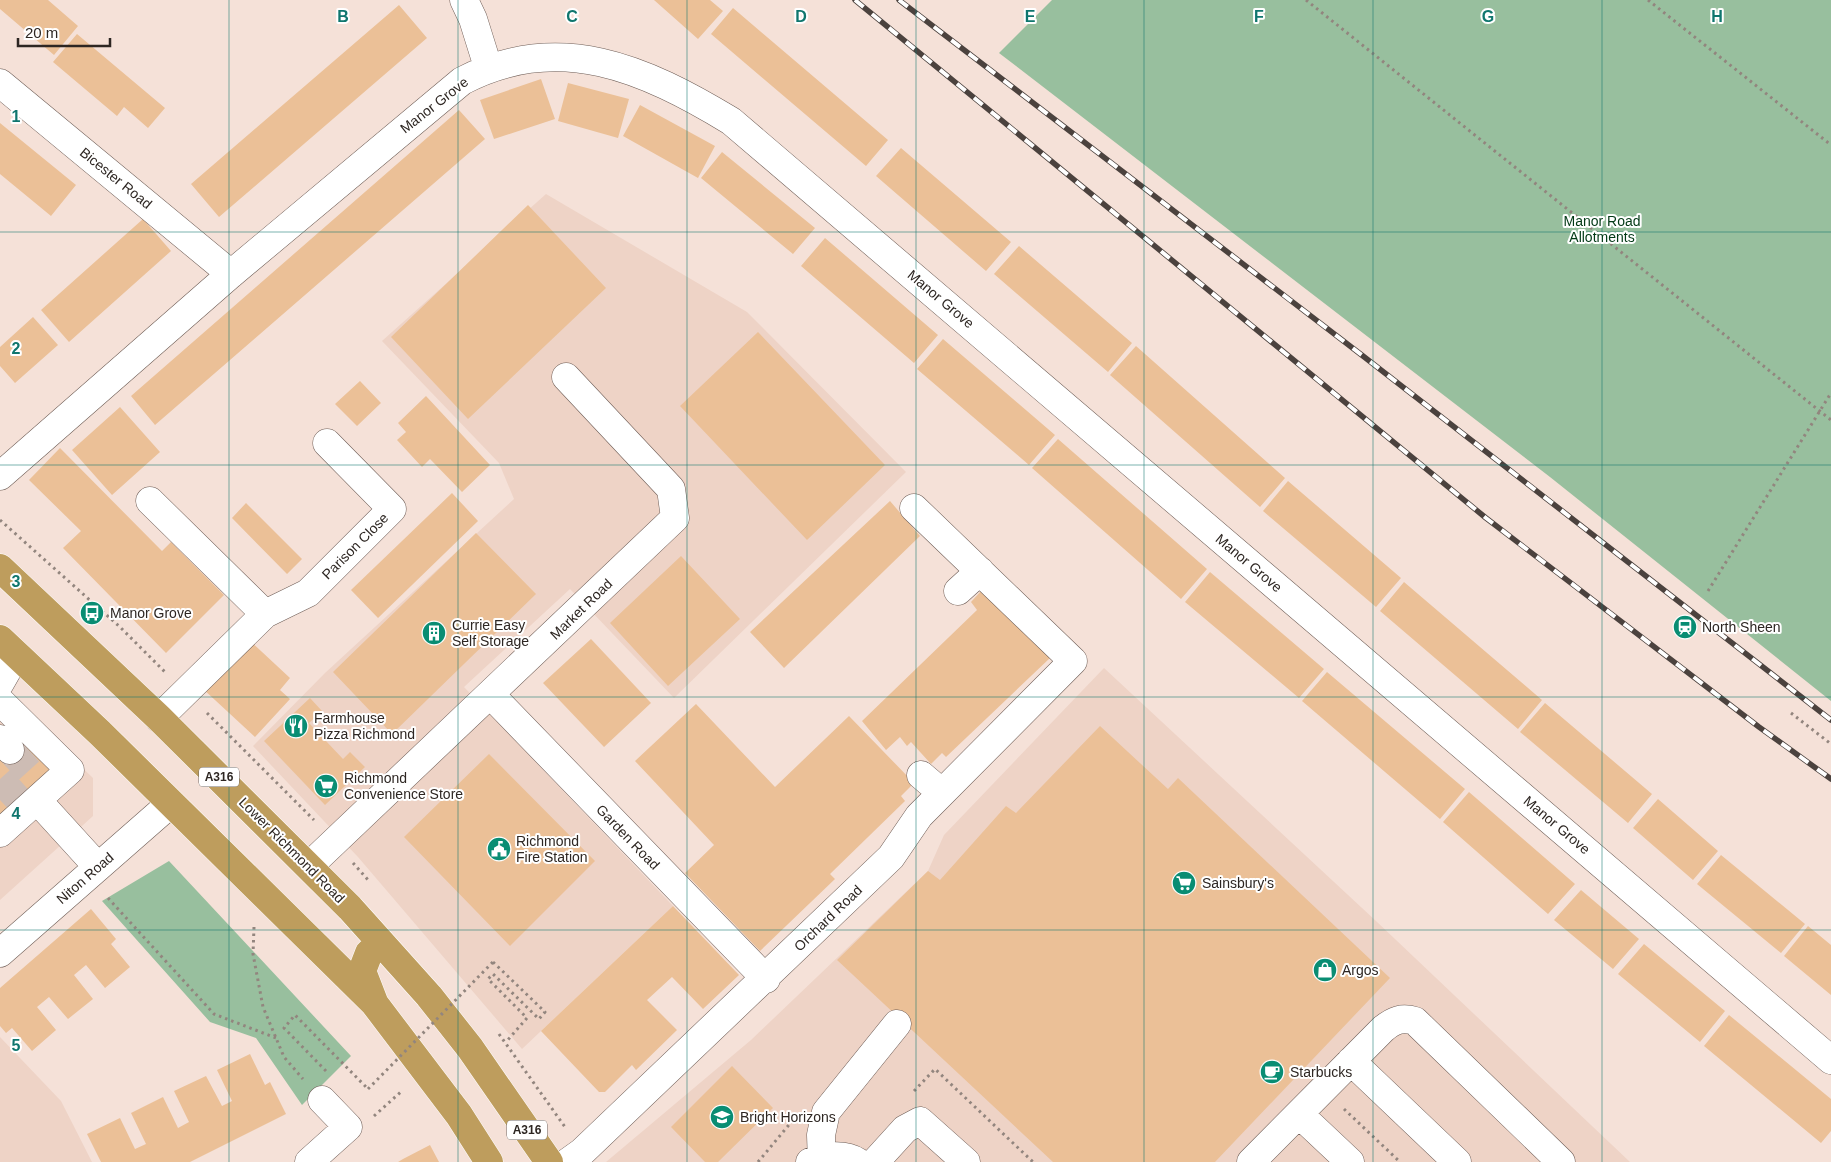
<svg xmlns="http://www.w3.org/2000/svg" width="1831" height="1162" viewBox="0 0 1831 1162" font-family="Arial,sans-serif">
	<rect width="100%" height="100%" fill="#f5e1d8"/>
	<!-- built -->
	<path fill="#eed3c6" d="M546,194L747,312L906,472L674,698L570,589L464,687L673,906L522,1049L358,857L253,746L325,673L514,499L499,463L382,341Z
		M1104,668L1376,921L1630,1162H606L751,1040L928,871L944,835Z
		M0,689L93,778V816L0,900Z
		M0,1037L61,1101L92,1162H0Z"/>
	<!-- green -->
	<path fill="#98bf9e" d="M1052,0H1831V701L1550,477L999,53Z
		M169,861L351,1056L302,1105L256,1038L210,1022L102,901Z"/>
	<!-- building -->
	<path fill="#ebc097" d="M0,0H48L78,26L54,55L0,9Z
		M654,0H710L723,11L698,39Z
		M399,5L427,38L219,217L191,184Z
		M733,8L888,140L866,166L711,34Z
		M77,34L165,108L148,128L124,107L117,116L53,62Z
		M541,79L555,119L494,139L480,100Z
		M568,83L629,99L618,138L558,121Z
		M640,105L715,146L698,178L623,136Z
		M459,110L485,139L155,425L131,396Z
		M0,123L76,185L51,216L0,174Z
		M901,148L1011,242L986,271L876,176Z
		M722,152L815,228L793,254L701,178Z
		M528,205L606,288L468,419L391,337Z
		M143,219L171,251L69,342L41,310Z
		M825,238L938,335L914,363L801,266Z
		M1019,246L1132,343L1108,372L994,274Z
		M33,317L58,345L15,383L0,366V347Z
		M758,332L885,465L807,540L680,406Z
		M943,339L1055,435L1029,465L917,369Z
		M1136,346L1285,478L1260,507L1110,375Z
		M360,381L381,403L357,426L335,404Z
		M426,396L490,465L462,492L430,459L422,467L397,440L406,432L398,423Z
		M120,407L160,452L112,495L72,450Z
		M1058,439L1207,569L1181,599L1032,468Z
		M60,448L162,551L171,542L224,595L166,653L63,548L81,531L29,480Z
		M1288,481L1401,578L1376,607L1263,511Z
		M452,493L478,521L378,618L351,590Z
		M890,501L920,536L784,668L750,632Z
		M246,503L302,559L287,574L232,518Z
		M476,533L536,594L392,734L333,672Z
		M681,556L740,619L668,686L610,623Z
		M1210,572L1324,669L1299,698L1185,602Z
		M1404,582L1542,700L1518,729L1380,611Z
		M982,590L1050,658L946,757L942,753L931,764L911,742L907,746L900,737L886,750L862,721L977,610L971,602Z
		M248,639L290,678L280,690L290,699L255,737L202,688Z
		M591,639L651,703L604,747L543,683Z
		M1327,672L1465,789L1440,819L1302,701Z
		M310,698L322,711L309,723L343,759L350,752L365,767L325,805L264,741Z
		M1545,703L1652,794L1628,823L1520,732Z
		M696,704L775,787L849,716L914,783L901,796L905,801L830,874L835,879L760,951L685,873L714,845L635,761Z
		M1100,726L1168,789L1178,778L1390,978L1215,1162H1053L837,960L928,871L940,880L1006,806L1016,813Z
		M26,735L54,766L0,816V758Z
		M489,754L595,861L510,946L404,837Z
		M1469,792L1575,884L1548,914L1443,822Z
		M1658,799L1718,851L1693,880L1633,828Z
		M1721,855L1805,924L1781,953L1697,884Z
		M1581,890L1639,939L1613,969L1554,920Z
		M673,906L739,975L703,1009L672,977L647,1000L677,1030L636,1070L632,1065L605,1092H599L541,1031Z
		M91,909L116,939L111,944L130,967L105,988L86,965L74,975L93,999L68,1019L49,997L37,1007L56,1030L32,1051L12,1028L6,1033L0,1026V988Z
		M1808,926L1831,945V995L1784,956Z
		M1644,944L1725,1011L1700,1042L1618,974Z
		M1729,1015L1831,1099V1131L1821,1143L1704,1046Z
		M250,1054L265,1085L270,1082L286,1114L190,1162H101L87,1134L120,1118L135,1149L146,1144L131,1113L163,1097L178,1128L189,1122L174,1091L206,1076L222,1106L232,1101L217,1070Z
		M732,1066L773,1108L718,1162H705L671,1127Z
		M430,1145L439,1162H398L403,1159Z"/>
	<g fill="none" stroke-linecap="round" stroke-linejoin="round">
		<!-- minor-tunnel -->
		<path stroke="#cdbcb4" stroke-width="28" stroke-dasharray="28 14" stroke-linecap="butt" d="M10,750L38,781
			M0,779L18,799"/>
		<!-- minor casing -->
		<g stroke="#6e5d56" stroke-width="29">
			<path id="minor" d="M464,0L473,19L488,67
				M0,83L231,274
				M0,476L231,274L462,81C559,30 645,69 731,121L1831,1060
				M150,501L265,614
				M958,591L980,571
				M0,683L16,655
				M491,695L766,979
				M0,701L70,770L0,833
				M159,718L265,614L308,593L392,509L327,443
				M0,739L10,750
				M921,775L941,792
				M37,800L98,867
				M309,866L675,518L671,489L566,377
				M0,953L170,804
				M1351,1061L1457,1162
				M1299,1114L1350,1162
				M309,1162L348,1127L322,1100
				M568,1162L582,1152L891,857L919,816L1073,661L914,508
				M810,1162C824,1156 844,1153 858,1162
				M822,1162L821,1135L826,1112L897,1024
				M875,1162L905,1129L920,1121L966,1162
				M1251,1162L1383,1029C1394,1020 1402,1017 1415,1021L1561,1162"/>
		</g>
		<!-- highway casing -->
		<g stroke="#fff" stroke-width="29">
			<path id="highway" d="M0,568L159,718L350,908L429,996L470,1048L549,1162
				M0,639L100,733L374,1003L459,1115L489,1162
				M374,1002L362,971L369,953L381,943"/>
		</g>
		<!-- path -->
		<path stroke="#92857e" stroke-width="3" stroke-dasharray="2.5 4" stroke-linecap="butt" d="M1306,0L1831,420
			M1648,0L1831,145
			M0,520L120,627L165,672
			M1708,591L1831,393
			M207,713L314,820
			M1791,713L1831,744
			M353,863L369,881
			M108,898L214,1014L276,1038
			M254,927L253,954L263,1007L284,1057L303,1079
			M493,962L545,1012L539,1019L493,974L488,979L527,1018L506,1042
			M499,1034L565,1127
			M326,1071L284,1028L295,1015L368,1089
			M914,1091L935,1069L1033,1162
			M1344,1109L1400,1162
			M374,1116L403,1090
			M758,1162L793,1120"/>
		<!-- minor -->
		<use href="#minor" stroke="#fff" stroke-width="28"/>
		<!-- highway -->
		<use href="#highway" stroke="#be9d5d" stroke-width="28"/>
		<!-- rail casing -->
		<g stroke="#4b423e" stroke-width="5.5">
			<path id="rail" d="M855,0L1486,518L1759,727L1831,779
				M899,0L1363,356L1831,720"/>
		</g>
		<!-- rail -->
		<use href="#rail" stroke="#fff" stroke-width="4" stroke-dasharray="11" stroke-linecap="butt"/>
		<!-- path-bridge -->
		<path stroke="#92857e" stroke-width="3" stroke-dasharray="2.5 4" stroke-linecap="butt" d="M368,1089L493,962"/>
	</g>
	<!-- grid -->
	<path fill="none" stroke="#0f766e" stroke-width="1" stroke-opacity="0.55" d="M229,0V1162M458,0V1162M687,0V1162M916,0V1162M1144,0V1162M1373,0V1162M1602,0V1162M0,232H1831M0,465H1831M0,697H1831M0,930H1831"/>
	<!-- icons -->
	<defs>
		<g id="bus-disc" transform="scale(1.25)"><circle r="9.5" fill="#098d73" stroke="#fff"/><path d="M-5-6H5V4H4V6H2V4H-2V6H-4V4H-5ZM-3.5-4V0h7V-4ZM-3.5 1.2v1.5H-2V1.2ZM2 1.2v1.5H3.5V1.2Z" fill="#fff"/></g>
		<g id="station-disc" transform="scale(1.25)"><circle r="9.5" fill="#098d73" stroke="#fff"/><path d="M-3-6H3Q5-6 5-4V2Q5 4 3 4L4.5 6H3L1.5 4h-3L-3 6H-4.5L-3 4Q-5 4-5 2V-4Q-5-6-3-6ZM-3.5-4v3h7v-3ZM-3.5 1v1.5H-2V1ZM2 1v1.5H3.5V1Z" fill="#fff"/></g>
		<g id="building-disc" transform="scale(1.25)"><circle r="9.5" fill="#098d73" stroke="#fff"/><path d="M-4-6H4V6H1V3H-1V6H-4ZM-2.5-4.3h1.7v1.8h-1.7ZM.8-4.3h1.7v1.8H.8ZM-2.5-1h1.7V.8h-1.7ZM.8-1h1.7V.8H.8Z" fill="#fff"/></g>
		<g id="restaurant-disc" transform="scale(1.25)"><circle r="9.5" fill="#098d73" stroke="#fff"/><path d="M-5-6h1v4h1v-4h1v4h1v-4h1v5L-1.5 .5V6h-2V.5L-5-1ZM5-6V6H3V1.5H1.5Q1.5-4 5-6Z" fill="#fff"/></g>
		<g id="supermarket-disc" transform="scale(1.25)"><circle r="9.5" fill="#098d73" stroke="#fff"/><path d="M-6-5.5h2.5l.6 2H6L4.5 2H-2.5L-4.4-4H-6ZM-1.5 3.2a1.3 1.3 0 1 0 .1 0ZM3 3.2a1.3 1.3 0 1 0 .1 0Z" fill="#fff"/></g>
		<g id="civic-disc" transform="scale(1.25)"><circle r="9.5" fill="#098d73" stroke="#fff"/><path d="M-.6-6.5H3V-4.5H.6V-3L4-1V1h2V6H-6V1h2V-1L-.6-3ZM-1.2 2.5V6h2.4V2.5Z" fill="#fff"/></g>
		<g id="shop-disc" transform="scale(1.25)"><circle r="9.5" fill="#098d73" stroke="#fff"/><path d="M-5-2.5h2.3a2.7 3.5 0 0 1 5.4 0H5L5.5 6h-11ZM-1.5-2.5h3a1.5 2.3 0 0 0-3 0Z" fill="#fff"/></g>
		<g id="cafe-disc" transform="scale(1.25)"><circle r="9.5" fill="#098d73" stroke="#fff"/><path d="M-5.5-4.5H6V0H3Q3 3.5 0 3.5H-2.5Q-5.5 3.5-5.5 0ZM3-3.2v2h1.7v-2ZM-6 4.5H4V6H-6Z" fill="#fff"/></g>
		<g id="school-disc" transform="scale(1.25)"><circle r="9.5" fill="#098d73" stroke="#fff"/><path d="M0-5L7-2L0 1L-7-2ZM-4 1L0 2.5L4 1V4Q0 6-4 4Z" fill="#fff"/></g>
	</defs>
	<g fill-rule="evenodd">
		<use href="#bus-disc" x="92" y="613"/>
		<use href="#station-disc" x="1685" y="627"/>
		<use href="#building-disc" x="434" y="633"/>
		<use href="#restaurant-disc" x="296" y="726"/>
		<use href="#supermarket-disc" x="326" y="786"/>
		<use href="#civic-disc" x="499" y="849"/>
		<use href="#supermarket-disc" x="1184" y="883"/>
		<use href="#shop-disc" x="1325" y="970"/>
		<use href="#cafe-disc" x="1272" y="1072"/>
		<use href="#school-disc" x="722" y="1117"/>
	</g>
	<g text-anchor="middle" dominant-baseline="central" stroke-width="4" stroke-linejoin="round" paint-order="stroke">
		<!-- shield labels -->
		<g fill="#fff" stroke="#6c6764" stroke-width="1">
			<rect x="199" y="767.5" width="40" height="19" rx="4"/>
			<rect x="507" y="1120.5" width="40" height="19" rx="4"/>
		</g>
		<g font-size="12" font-weight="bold" fill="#2d2622">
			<text x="219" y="777">A316</text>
			<text x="527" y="1130">A316</text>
		</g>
		<!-- street labels -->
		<g font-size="14" fill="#2d2622" stroke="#fff">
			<text transform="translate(434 105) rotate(-38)">Manor Grove</text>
			<text transform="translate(116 178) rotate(39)">Bicester Road</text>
			<text transform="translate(941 299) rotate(40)">Manor Grove</text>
			<text transform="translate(355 546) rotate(-45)">Parison Close</text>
			<text transform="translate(1249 563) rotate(40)">Manor Grove</text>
			<text transform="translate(581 609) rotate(-44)">Market Road</text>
			<text transform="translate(1557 825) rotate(40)">Manor Grove</text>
			<text transform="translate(628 837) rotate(46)">Garden Road</text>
			<text transform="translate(292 850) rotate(45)">Lower Richmond Road</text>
			<text transform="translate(85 878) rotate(-41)">Niton Road</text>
			<text transform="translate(828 918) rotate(-44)">Orchard Road</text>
		</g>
		<!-- park labels -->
		<g font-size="14" fill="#023915" stroke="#fff">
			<text x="1602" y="221">Manor Road<tspan x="1602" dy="16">Allotments</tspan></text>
		</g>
		<!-- poi labels -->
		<g font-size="14" fill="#2d2622" stroke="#fff" text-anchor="start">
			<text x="110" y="613">Manor Grove</text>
			<text x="452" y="625">Currie Easy<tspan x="452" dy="16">Self Storage</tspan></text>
			<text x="1702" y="627">North Sheen</text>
			<text x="314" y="718">Farmhouse<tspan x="314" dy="16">Pizza Richmond</tspan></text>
			<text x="344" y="778">Richmond<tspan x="344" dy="16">Convenience Store</tspan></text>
			<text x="516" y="841">Richmond<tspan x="516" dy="16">Fire Station</tspan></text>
			<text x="1202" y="883">Sainsbury's</text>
			<text x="1342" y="970">Argos</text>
			<text x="1290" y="1072">Starbucks</text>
			<text x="740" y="1117">Bright Horizons</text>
		</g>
	</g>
	<g font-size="16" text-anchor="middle" font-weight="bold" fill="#0f766e" stroke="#fff" stroke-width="4" stroke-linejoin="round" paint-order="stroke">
		<text x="343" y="22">B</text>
		<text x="572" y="22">C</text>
		<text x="801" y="22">D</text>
		<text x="1030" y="22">E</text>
		<text x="1259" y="22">F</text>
		<text x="1488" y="22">G</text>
		<text x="1717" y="22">H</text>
		<text x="16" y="122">1</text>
		<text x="16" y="354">2</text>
		<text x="16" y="587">3</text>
		<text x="16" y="819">4</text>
		<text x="16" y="1051">5</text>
	</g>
	<!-- scale -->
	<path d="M18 38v8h92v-8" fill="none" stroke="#2d2622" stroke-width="2.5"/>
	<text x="25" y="38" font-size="15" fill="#2d2622" stroke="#ffffff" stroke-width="4" paint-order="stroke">20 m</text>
</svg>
